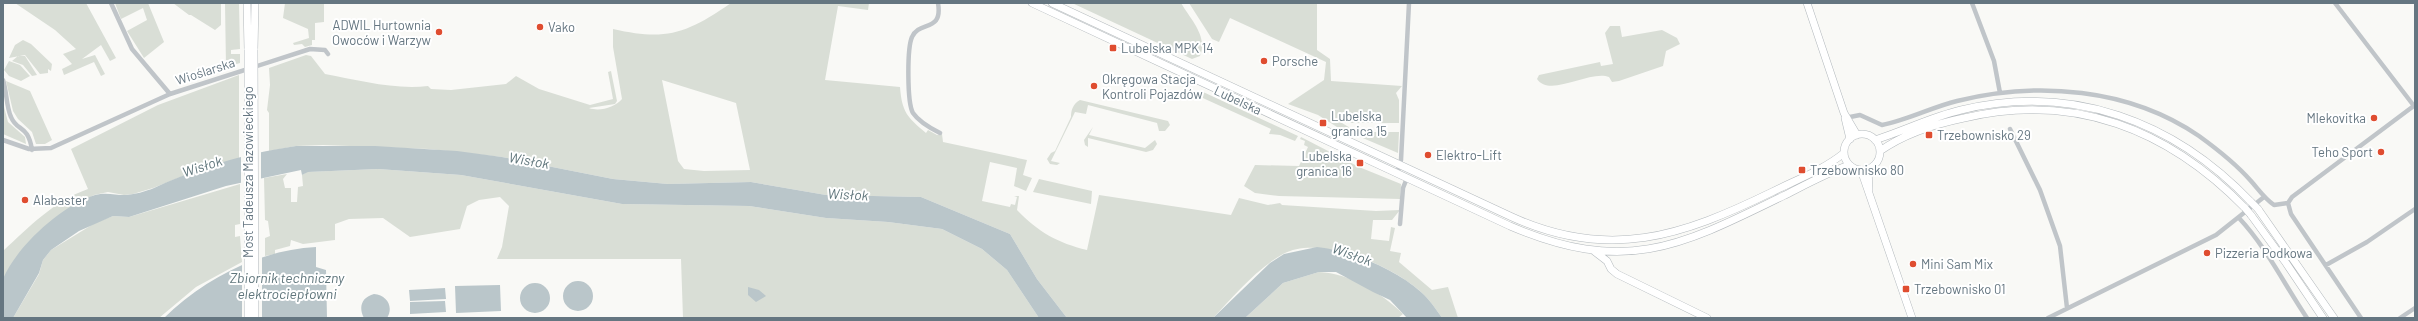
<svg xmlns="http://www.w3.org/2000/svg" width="2418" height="321" viewBox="0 0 2418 321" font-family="Barlow,sans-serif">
	<rect width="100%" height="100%" fill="#f9f9f6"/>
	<!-- green -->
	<path fill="#d9ded6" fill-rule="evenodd" d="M15,3H86L116,58L110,61L101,45L82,59L95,55L105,74L101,76L94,62L64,75L62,69L72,64L63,54L76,49L55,30Z
		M115,3H148L164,42L144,58L127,31L147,20L143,8L121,19Z
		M173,3H221V25L215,30L191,15H189Z
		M225,3H239L240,49L231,50V54H240V63L226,67Z
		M285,3H324V22L315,23V40H312V45L305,47L302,44L294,45L293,43L309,38L308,29L283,18Z
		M731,3H869L868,10L838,6L825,80L900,87C902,112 907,117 926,133L928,130L937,135L942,134L943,142L1027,160L1023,175L1032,178L1026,191L1014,186L1017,168L990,162L982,201L1010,207L1011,204L1015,205L1017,197L1014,196H1019L1017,210C1038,232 1058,243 1087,250L1099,195L1231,215L1239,198L1268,205L1280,203L1282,205L1376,211L1400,210L1392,220H1373L1371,239L1389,241L1391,227L1395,228L1390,251L1401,253L1399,262L1432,290L1448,287L1458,318H1442C1436,309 1429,299 1421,292C1393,266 1320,234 1283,254C1256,269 1234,296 1213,318H1067L1037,279L1010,234L921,197L826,195L751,182L668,184L613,179L502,157L429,149L323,145L296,146L269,151V113L267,110L270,85L269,68L306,55L311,56L325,74C358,80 394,90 428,86L431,89L451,90L506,84L516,76L539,89L590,105L613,99L608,72L611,71L617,101L615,104L589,108C600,112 615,107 622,99L613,47V29C666,41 686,34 731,3ZM662,80L736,103L750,170L704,171L684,169L678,161Z
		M1072,3H1181C1191,20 1208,36 1200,56L1192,59Z
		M1189,3H1317V50L1330,59L1331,81L1402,86L1396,93L1399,100V123H1342L1357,132H1399L1398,153L1337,127L1318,115L1288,104L1324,80L1326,62L1230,18L1219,42L1212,39Z
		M1610,26H1620L1622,37L1662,30L1677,38L1680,44L1666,51L1663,66L1619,81L1612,82L1609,77C1589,70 1550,98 1537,79L1539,75L1600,62L1601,66L1613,64L1605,33Z
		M23,40L31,44L52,64L51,71L48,69V73L40,74L25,55L9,58L15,45Z
		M18,56H25L37,75L32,76L23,65L12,61Z
		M9,61L20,65L30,76L21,81L9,76L4,70Z
		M239,75V159L203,168L153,188L133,194L124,195L108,192L94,195L69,209L3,280V251C30,226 54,201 88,189L71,149L158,105Z
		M6,81L30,91L52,140L45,144H36L32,132L18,119L13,111Z
		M1201,91L1298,136L1295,141L1280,135L1269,134L1271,129L1194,94Z
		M1080,100L1168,121L1170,125L1165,131H1159L1157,123L1088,105L1086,114L1075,112L1051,161L1060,163L1057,165L1050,164L1047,159L1051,153L1055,151L1071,117C1071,110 1073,104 1080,100Z
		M3,103L8,122L25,137L26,144L3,134Z
		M1093,127L1089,135L1145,148L1155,140L1157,144L1153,150L1146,152L1088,138V147L1085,145L1084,140Z
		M1301,137L1359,167L1401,184L1400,199L1279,196L1255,193L1244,186L1255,165L1299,166L1308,147L1304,145L1305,141L1300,139Z
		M378,169L461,175L622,204L749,206L826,218L888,222L942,229L982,249L1007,270L1039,318H683L681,259H497L502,247L509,206L500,197L479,200L467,206L460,229L410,237L383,218L349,219L335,224V240L303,244L291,240L290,246L275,250V254L265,256V238L270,236L268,221L265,220L264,178L287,174L283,179L285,188H291V202H297L298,187L303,186L302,175L307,172Z
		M1039,179L1092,191L1091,204L1033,192Z
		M240,184V224L235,225V237L240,236L242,262L196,287L159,318H13L39,274L43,260L51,250L95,223L113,216L129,217Z
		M1319,272C1349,273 1382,293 1403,314L1398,318H1245L1283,283Z"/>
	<!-- water -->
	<path fill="#bac6ca" d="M296,146H375L457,151L502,157L613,179L668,184L751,182L826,195L921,197L1010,234L1037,279L1067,318H1039L1007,270L982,249L942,229L888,222L826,218L749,206L622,204L461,175L378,169L308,172L302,175L301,170L226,186L129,217L113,216L79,231L51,250L43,260L39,273L13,318H3C3,307 0,289 3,279C16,247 62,205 95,195C106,192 115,195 125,195C133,195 147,191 154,188C198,167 248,153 296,146Z
		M316,247V267L326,270L327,318H164C204,279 259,250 316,247Z
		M1317,247C1352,251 1395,269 1421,292C1429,299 1436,309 1442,318H1407L1390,300L1373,292L1336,272H1319L1283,283L1245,318H1213L1270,263L1284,254Z
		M563 296a15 15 0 1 1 30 0a15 15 0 1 1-30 0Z
		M520 298a15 15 0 1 1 30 0a15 15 0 1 1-30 0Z
		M500,285L501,311L456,313L455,286Z
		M748,287L759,290L766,296L756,302L748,295Z
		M445,288L446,299L410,301L409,290Z
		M374,294C387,295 394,307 387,318H364C358,307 362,297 374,294Z
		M445,301L446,312L410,314V302Z"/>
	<!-- pier -->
	<path fill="#f9f9f6" d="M261,151V181L241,185V156Z
		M262,255V318H242V264Z"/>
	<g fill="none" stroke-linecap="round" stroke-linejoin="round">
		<!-- secondary casing -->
		<g stroke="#b3b9bd" stroke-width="8">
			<path id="secondary" d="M247,3L248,50
				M1032,3L1510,226C1625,275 1679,247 1783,196C1805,185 1827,173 1849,165
				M1052,3L1512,217C1609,261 1682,236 1772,192C1796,180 1823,170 1844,153
				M1807,3L1844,113L1857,135
				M254,50L255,3
				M1845,118L1850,139
				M1844 152a18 18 0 1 1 36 0a18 18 0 1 1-36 0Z
				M1875,140C1904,131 1931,117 1961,110C2072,83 2174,121 2251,202
				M1880,151C1904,134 1935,124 1964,118C2074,92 2168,129 2245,208
				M1868,169L1869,190
				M1861,170L1912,318
				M2258,209L2334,318
				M2251,215L2286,263L2323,318
				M1594,251L1607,261L1611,269L1617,274L1707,318"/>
		</g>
		<!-- street -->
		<path stroke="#c0c5c9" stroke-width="4.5" d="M111,3L132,49L170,94
			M938,3C943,33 919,20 912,37C907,48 907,103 913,113C919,122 930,128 940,133
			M1972,3L1994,61L2000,93
			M2335,3L2414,106
			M3,80C7,92 6,106 11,117C17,132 28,124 32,150
			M1845,118L1860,115L1882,125C1908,120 1932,107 1957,101C2037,81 2129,88 2199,136C2217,149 2236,164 2251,181C2259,190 2264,198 2274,205L2288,203
			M2010,129L2040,190L2060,246L2067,308
			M3,140L29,149L51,148L170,94L310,49L325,50L328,54
			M1397,174L1401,160L1409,3
			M2239,218C2267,248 2284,284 2307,318
			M1400,224L1403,188L1407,178
			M2326,265L2367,242L2415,209
			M2048,318L2216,235L2264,197
			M2361,318L2291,214L2288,203L2292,197L2415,105
			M2400,318L2415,308"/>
		<!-- secondary -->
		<use href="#secondary" stroke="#fff" stroke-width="7"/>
		<!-- secondary-bridge casing -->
		<g stroke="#b3b9bd" stroke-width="8" stroke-linecap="butt">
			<path id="secondary-bridge" d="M248,50V318
				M254,50L255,318
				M2251,202L2258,209
				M2245,208L2251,215"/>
		</g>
		<!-- secondary-bridge -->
		<use href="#secondary-bridge" stroke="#fff" stroke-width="7"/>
	</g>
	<!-- markers -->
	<g fill="#df4d30" stroke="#fff" stroke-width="1.5">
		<circle cx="540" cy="27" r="4"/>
		<circle cx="439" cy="32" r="4"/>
		<rect x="1109" y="44" width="8" height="8" rx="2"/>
		<circle cx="1264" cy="61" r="4"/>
		<circle cx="1094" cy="86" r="4"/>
		<circle cx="2374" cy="118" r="4"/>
		<rect x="1319" y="119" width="8" height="8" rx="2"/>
		<rect x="1925" y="131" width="8" height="8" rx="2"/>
		<circle cx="2381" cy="152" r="4"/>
		<circle cx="1428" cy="155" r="4"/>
		<rect x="1356" y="159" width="8" height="8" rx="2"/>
		<rect x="1798" y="166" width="8" height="8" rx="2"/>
		<circle cx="25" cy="200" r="4"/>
		<circle cx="2207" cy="253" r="4"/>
		<circle cx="1913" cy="264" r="4"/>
		<rect x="1902" y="285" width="8" height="8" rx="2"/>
	</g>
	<g text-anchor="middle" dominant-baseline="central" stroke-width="4" stroke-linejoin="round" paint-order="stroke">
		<!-- poi labels -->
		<g font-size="13" fill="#657681" stroke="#fff" text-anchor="start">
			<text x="431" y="25" text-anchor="end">ADWIL Hurtownia<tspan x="431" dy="15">Owoców i Warzyw</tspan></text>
			<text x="548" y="27">Vako</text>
			<text x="1121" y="48">Lubelska MPK 14</text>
			<text x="1272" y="61">Porsche</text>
			<text x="1102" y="79">Okręgowa Stacja<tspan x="1102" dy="15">Kontroli Pojazdów</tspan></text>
			<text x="1331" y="116">Lubelska<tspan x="1331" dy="15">granica 15</tspan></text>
			<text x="2366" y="118" text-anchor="end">Mlekovitka</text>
			<text x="1937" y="135">Trzebownisko 29</text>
			<text x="2373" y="152" text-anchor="end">Teho Sport</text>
			<text x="1436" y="155">Elektro-Lift</text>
			<text x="1352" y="156" text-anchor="end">Lubelska<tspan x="1352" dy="15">granica 16</tspan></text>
			<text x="1810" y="170">Trzebownisko 80</text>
			<text x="33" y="200">Alabaster</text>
			<text x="2215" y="253">Pizzeria Podkowa</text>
			<text x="1921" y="264">Mini Sam Mix</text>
			<text x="1914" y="289">Trzebownisko 01</text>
		</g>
		<!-- street labels -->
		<g font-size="13" fill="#657681" stroke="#fff">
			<text transform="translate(205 71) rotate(-18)">Wioślarska</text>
			<text transform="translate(1238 100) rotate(25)">Lubelska</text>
			<text transform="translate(248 172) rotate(-90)">Most Tadeusza Mazowieckiego</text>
		</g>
		<!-- water labels -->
		<g font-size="14" font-style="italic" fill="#5f757b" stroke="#fff">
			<text transform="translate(529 160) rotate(10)">Wisłok</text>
			<text transform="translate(202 166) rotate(-18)">Wisłok</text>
			<text transform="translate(848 194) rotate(3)">Wisłok</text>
			<text transform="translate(1352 254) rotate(20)">Wisłok</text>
			<text x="287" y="277">Zbiornik techniczny<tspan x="287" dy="16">elektrociepłowni</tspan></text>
		</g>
	</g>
	<!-- border -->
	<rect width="2418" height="321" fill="none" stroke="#657681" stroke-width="8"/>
</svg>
